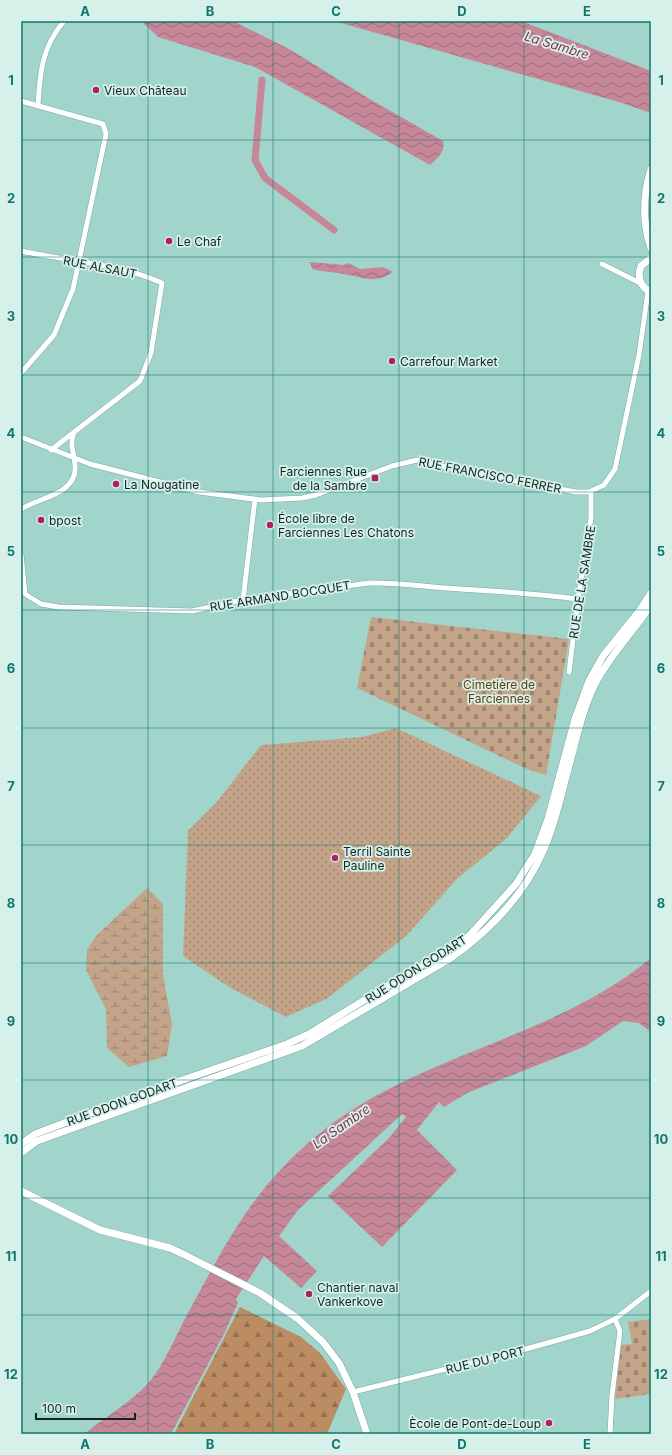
<svg xmlns="http://www.w3.org/2000/svg" width="672" height="1455" viewBox="0 0 672 1455" font-family="Inter,sans-serif">
	<defs>
		<pattern id="grass-dots" width="8" height="8" patternUnits="userSpaceOnUse"><rect width="8" height="8" fill="#c3a489"/><path d="M2 2h.1M6 6h.1" fill="none" stroke="#9d8570" stroke-width="1.8" stroke-linecap="round"/></pattern>
		<pattern id="forest-firs" width="22" height="20" patternUnits="userSpaceOnUse"><rect width="22" height="20" fill="#bc8c63"/><path d="M5 1l3.5 6h-7zM16 11l3.5 6h-7z" fill="#977251"/></pattern>
		<pattern id="wetland-marsh" width="20" height="14" patternUnits="userSpaceOnUse"><rect width="20" height="14" fill="#c3a489"/><path d="M1 5h8M5 5V1M11 12h8M15 12V8" fill="none" stroke="#9d8570"/></pattern>
		<pattern id="cemetery-stones" width="16" height="16" patternUnits="userSpaceOnUse"><rect width="16" height="16" fill="#c3a489"/><path d="M2 7V4a2 2 0 0 1 4 0v3zM10 15v-3a2 2 0 0 1 4 0v3z" fill="#9d8570"/></pattern>
		<pattern id="water-waves" width="16" height="10" patternUnits="userSpaceOnUse"><rect width="16" height="10" fill="#c68798"/><path d="M0 5q4-4 8 0t8 0" fill="none" stroke="#9f6e7c"/></pattern>
	</defs>
	<rect width="100%" height="100%" fill="#a1d5cb"/>
	<!-- grass -->
	<path fill="url(#grass-dots)" d="M396,728L541,796L507,838L458,878L406,936L328,998L286,1017L229,987L183,956L188,831L216,803L261,745L362,737Z"/>
	<!-- forest -->
	<path fill="url(#forest-firs)" d="M240,1307L301,1337L320,1353L346,1389L327,1434H174Z"/>
	<!-- wetland -->
	<path fill="url(#wetland-marsh)" d="M147,888L163,904V975L172,1025L167,1056L129,1067L107,1048L106,1009L86,970L87,950L96,936Z"/>
	<!-- cemetery -->
	<path fill="url(#cemetery-stones)" d="M371,617L569,639L546,775L527,769L357,688Z
		M651,1319V1394L615,1399L621,1345L632,1344L628,1322Z"/>
	<!-- water -->
	<path fill="url(#water-waves)" d="M141,21H233L291,50L368,98L443,141C446,151 437,159 430,165L255,67L158,37Z
		M334,21H521L651,71V113L622,103Z
		M310,262L343,265L349,263L360,269L383,267L393,272C374,285 364,277 343,274C333,272 323,272 312,269Z
		M651,958V1032L639,1023L623,1021L586,1046L467,1093L444,1107L439,1102L417,1130L457,1170L382,1247L328,1196L389,1138L406,1117L402,1114L298,1210L279,1236L317,1271L301,1288L264,1256L236,1299L238,1303L225,1332L171,1434H124V1431L122,1434H84C103,1419 135,1399 150,1381C164,1365 178,1331 189,1311C226,1243 253,1189 314,1138C413,1054 551,1041 651,958Z"/>
	<g fill="none" stroke-linecap="round" stroke-linejoin="round">
		<!-- canal -->
		<path stroke="#c68798" stroke-width="7" d="M262,80L255,160L265,178L334,230"/>
		<!-- street casing -->
		<g stroke="#78aaa1" stroke-width="6">
			<path id="street" d="M21,101L103,124L106,134L73,289L54,335L21,373
				M38,105C40,72 42,47 64,21
				M21,251C67,261 120,264 162,283L151,353L140,381L51,450
				M602,264L640,283
				M21,437L90,464L199,492L261,500L302,498L316,495L392,466L417,460L467,472L576,492H589L604,485L615,469L639,355L648,291
				M21,509C41,497 78,494 75,465C74,450 69,447 74,432
				M21,554L25,594L41,604L59,607L192,611L243,600L369,583C395,582 420,586 446,588C490,591 533,593 578,599
				M243,600L255,499
				M569,672L578,599L591,518V492
				M353,1392L519,1351L590,1331L615,1319L651,1291
				M610,1434L612,1395L620,1331L615,1319"/>
		</g>
		<!-- secondary casing -->
		<g stroke="#78aaa1" stroke-width="8">
			<path id="secondary" d="M651,169C643,195 642,222 651,248
				M651,258L641,266C637,277 640,287 651,292
				M21,1144L35,1134L136,1096L287,1044L309,1034L469,936L516,884L535,854L548,819L575,719L589,681L603,656L640,610L651,593
				M21,1153L37,1141L302,1046L451,958C490,930 525,895 544,849C556,822 562,791 570,762C577,736 583,708 595,684C610,655 633,632 651,605
				M21,1191L100,1230L170,1248L183,1254L260,1293L297,1318L323,1342L339,1363L353,1392L367,1434"/>
		</g>
		<!-- street -->
		<use href="#street" stroke="#fff" stroke-width="5"/>
		<!-- secondary -->
		<use href="#secondary" stroke="#fff" stroke-width="7"/>
	</g>
	<!-- grid -->
	<path fill="none" stroke="#0f766e" stroke-width="1" stroke-opacity="0.55" d="M148,21V1434M273,21V1434M399,21V1434M524,21V1434M21,140H651M21,257H651M21,375H651M21,492H651M21,610H651M21,728H651M21,845H651M21,963H651M21,1080H651M21,1198H651M21,1315H651"/>
	<!-- markers -->
	<g fill="#af215c" stroke="#d6f0ea" stroke-width="1.5">
		<circle cx="96" cy="90" r="4"/>
		<circle cx="169" cy="241" r="4"/>
		<circle cx="392" cy="361" r="4"/>
		<rect x="371" y="474" width="8" height="8" rx="2"/>
		<circle cx="116" cy="484" r="4"/>
		<circle cx="41" cy="520" r="4"/>
		<circle cx="270" cy="525" r="4"/>
		<circle cx="335" cy="858" r="4"/>
		<circle cx="309" cy="1294" r="4"/>
		<circle cx="549" cy="1423" r="4"/>
	</g>
	<g text-anchor="middle" dominant-baseline="central" stroke-width="3.5" stroke-linejoin="round" paint-order="stroke">
		<!-- poi labels -->
		<g font-size="12" fill="#102522" stroke="#d6f0ea" text-anchor="start">
			<text x="104" y="90">Vieux Château</text>
			<text x="177" y="241">Le Chaf</text>
			<text x="400" y="361">Carrefour Market</text>
			<text x="367" y="471" text-anchor="end">Farciennes Rue<tspan x="367" dy="14">de la Sambre</tspan></text>
			<text x="124" y="484">La Nougatine</text>
			<text x="278" y="518">École libre de<tspan x="278" dy="14">Farciennes Les Chatons</tspan></text>
			<text x="49" y="520">bpost</text>
			<text x="343" y="851">Terril Sainte<tspan x="343" dy="14">Pauline</tspan></text>
			<text x="317" y="1287">Chantier naval<tspan x="317" dy="14">Vankerkove</tspan></text>
			<text x="541" y="1423" text-anchor="end">Ècole de Pont-de-Loup</text>
		</g>
		<!-- street labels -->
		<g font-size="12" fill="#102522" stroke="#d6f0ea">
			<text transform="translate(100 267) rotate(11)">RUE ALSAUT</text>
			<text transform="translate(490 475) rotate(11)">RUE FRANCISCO FERRER</text>
			<text transform="translate(582 582) rotate(-81)">RUE DE LA SAMBRE</text>
			<text transform="translate(280 596) rotate(-9)">RUE ARMAND BOCQUET</text>
			<text transform="translate(416 969) rotate(-32)">RUE ODON GODART</text>
			<text transform="translate(122 1102) rotate(-20)">RUE ODON GODART</text>
			<text transform="translate(485 1360) rotate(-14)">RUE DU PORT</text>
		</g>
		<!-- park labels -->
		<g font-size="12" fill="#683a05" stroke="#d6f0ea">
			<text x="499" y="684">Cimetière de<tspan x="499" dy="14">Farciennes</tspan></text>
		</g>
		<!-- water labels -->
		<g font-size="13" font-style="italic" fill="#81334e" stroke="#d6f0ea">
			<text transform="translate(557 45) rotate(17)">La Sambre</text>
			<text transform="translate(341 1126) rotate(-35)">La Sambre</text>
		</g>
	</g>
	<!-- border -->
	<rect width="672" height="1455" fill="none" stroke="#d6f0ea" stroke-width="44"/>
	<!-- scale -->
	<path d="M36 1413v6h99v-6" fill="none" stroke="#102522" stroke-width="2"/>
	<text x="42" y="1413" font-size="12" fill="#102522" stroke="#d6f0ea" stroke-width="3" paint-order="stroke">100 m</text>
	<rect x="22" y="22" width="628" height="1411" fill="none" stroke="#0f766e" stroke-width="1.5"/>
	<g font-size="13" text-anchor="middle" font-weight="bold" fill="#0f766e">
		<text x="85" y="16">A</text>
		<text x="210" y="16">B</text>
		<text x="336" y="16">C</text>
		<text x="462" y="16">D</text>
		<text x="587" y="16">E</text>
		<text x="11" y="85">1</text>
		<text x="661" y="85">1</text>
		<text x="11" y="203">2</text>
		<text x="661" y="203">2</text>
		<text x="11" y="321">3</text>
		<text x="661" y="321">3</text>
		<text x="11" y="438">4</text>
		<text x="661" y="438">4</text>
		<text x="11" y="556">5</text>
		<text x="661" y="556">5</text>
		<text x="11" y="673">6</text>
		<text x="661" y="673">6</text>
		<text x="11" y="791">7</text>
		<text x="661" y="791">7</text>
		<text x="11" y="908">8</text>
		<text x="661" y="908">8</text>
		<text x="11" y="1026">9</text>
		<text x="661" y="1026">9</text>
		<text x="11" y="1144">10</text>
		<text x="661" y="1144">10</text>
		<text x="11" y="1261">11</text>
		<text x="661" y="1261">11</text>
		<text x="11" y="1379">12</text>
		<text x="661" y="1379">12</text>
		<text x="85" y="1449">A</text>
		<text x="210" y="1449">B</text>
		<text x="336" y="1449">C</text>
		<text x="462" y="1449">D</text>
		<text x="587" y="1449">E</text>
	</g>
</svg>
